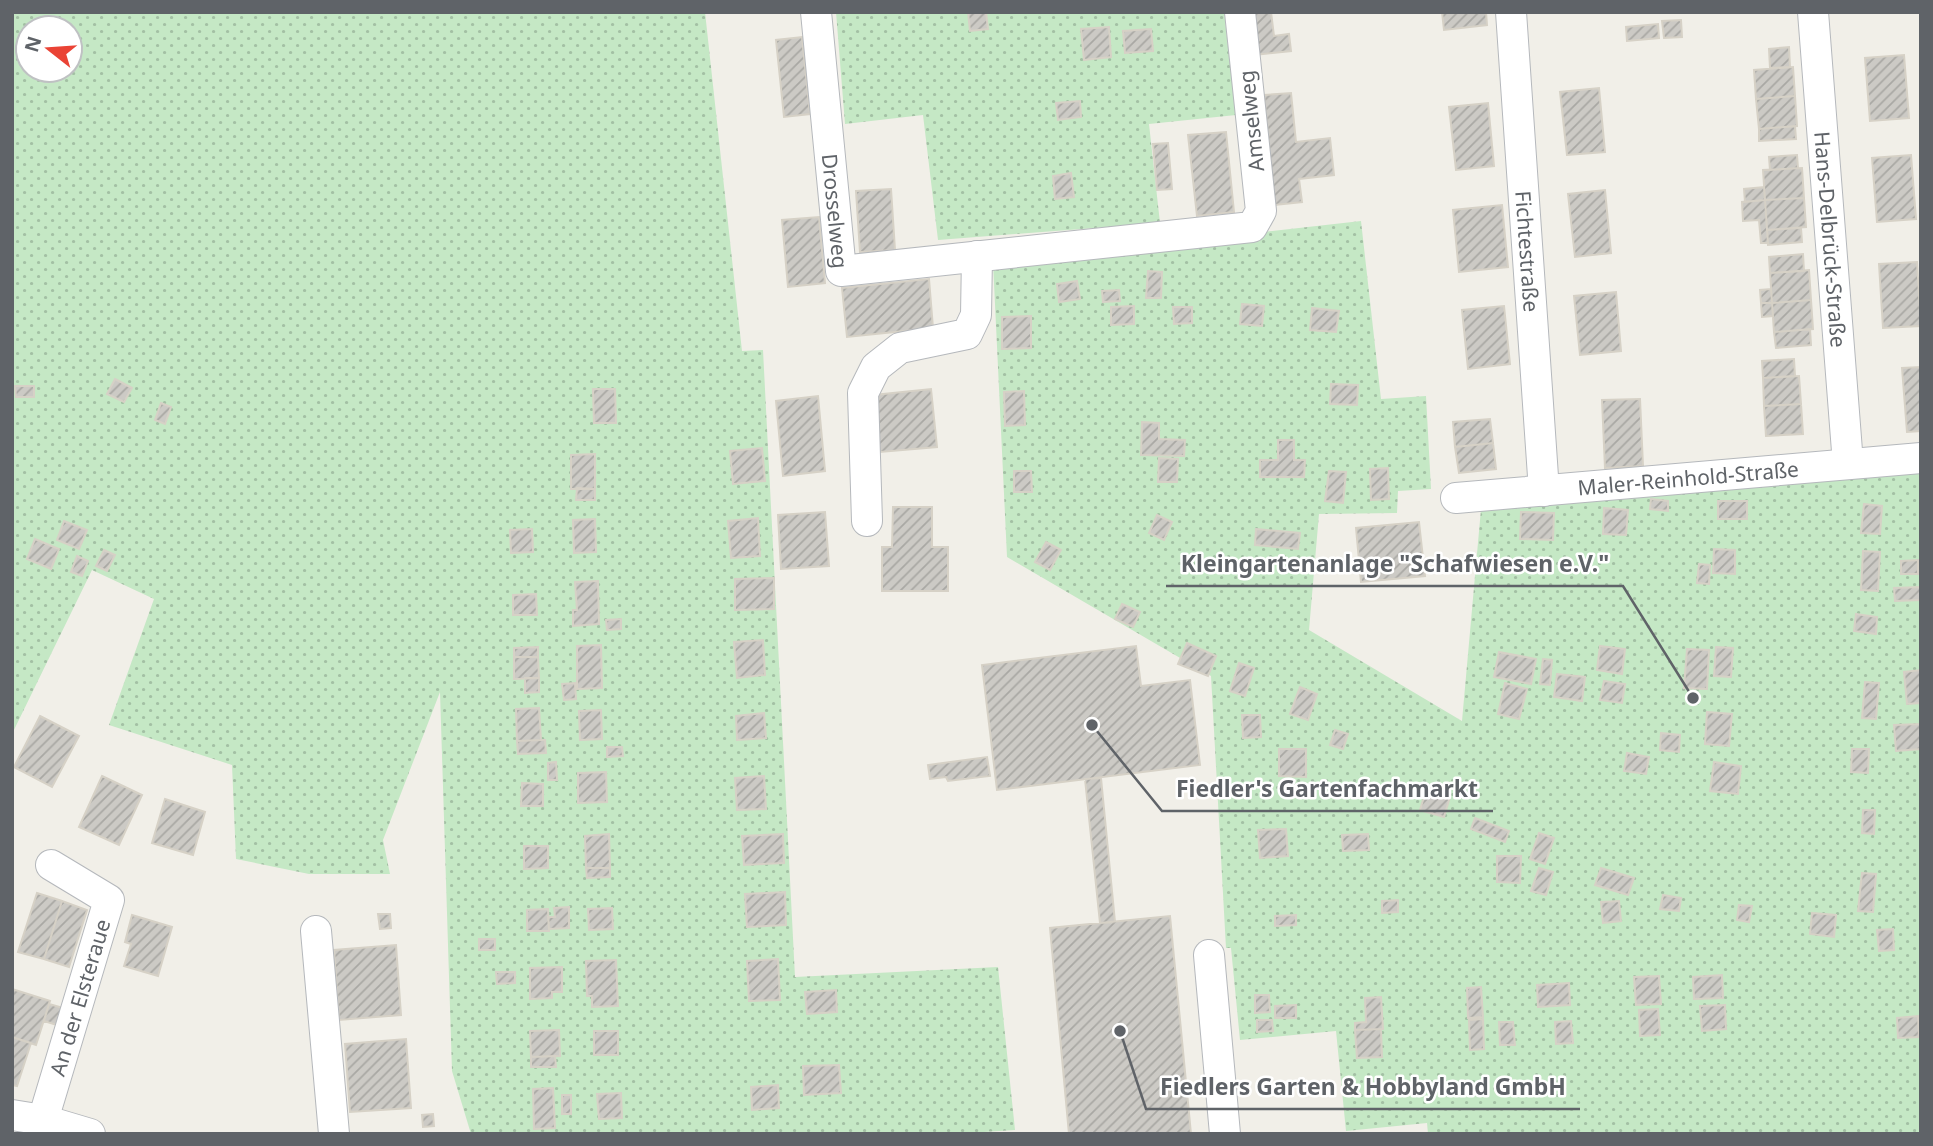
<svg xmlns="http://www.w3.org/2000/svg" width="1933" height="1146" viewBox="0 0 1933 1146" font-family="'Noto Sans',sans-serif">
	<defs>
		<pattern id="green-dots" width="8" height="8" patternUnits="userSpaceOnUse" patternTransform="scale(1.75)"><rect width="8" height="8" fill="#c5e8c5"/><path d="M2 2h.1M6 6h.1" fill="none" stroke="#a3c0a4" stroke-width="1.8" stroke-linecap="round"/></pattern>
		<pattern id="building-hatch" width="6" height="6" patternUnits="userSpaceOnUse" patternTransform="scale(1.75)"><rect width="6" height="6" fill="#cccac5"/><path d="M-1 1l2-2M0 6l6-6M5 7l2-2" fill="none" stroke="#a9a8a4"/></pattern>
	</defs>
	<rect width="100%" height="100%" fill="#f1efe8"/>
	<!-- green -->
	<path fill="url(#green-dots)" fill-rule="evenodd" d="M12,12H705L742,351L763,350L795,977L998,967L1015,1130L953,1134H471L452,1071L440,692L383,840L390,874H309L236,859L232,765L109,725L154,599L92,570L12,734ZM28,28H70V70H28Z
		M836,12H1224L1236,115L1149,124L1160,223L938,240L923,115L845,124Z
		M1361,221L1381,399L1426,396L1431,489L1398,491L1397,513L1319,514L1309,630L1462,721L1481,509L1920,473L1921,1134H1428L1427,1123L1346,1131L1336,1031L1240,1040L1231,948H1226L1211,676L1007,557L993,262Z"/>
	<!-- building -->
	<path fill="url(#building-hatch)" stroke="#d6d1c6" stroke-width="2" d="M968,12H986L988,29L970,31Z
		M1251,12H1271L1274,36L1289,34L1291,51L1255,55Z
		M1442,12H1486L1487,25L1444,30Z
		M1681,20L1682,37L1664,38L1662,21Z
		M1658,24L1659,38L1627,41L1626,27Z
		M1109,27L1111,57L1084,60L1081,29Z
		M1151,29L1153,51L1125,53L1123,31Z
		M802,37L810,114L784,117L776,40Z
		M1789,47L1790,67L1770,68L1769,49Z
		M1904,55L1909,118L1870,121L1865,58Z
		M1793,67L1795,96L1756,99L1754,70Z
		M1599,88L1605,152L1567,155L1560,92Z
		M1291,93L1296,142L1330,138L1334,175L1299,179L1302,202L1275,205L1264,95Z
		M1795,96L1797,126L1759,129L1756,99Z
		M1080,101L1081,117L1058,120L1056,103Z
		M1488,103L1494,166L1456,170L1449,107Z
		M1795,126L1796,139L1759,141V129Z
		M1226,132L1234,212L1197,216L1188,135Z
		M1168,143L1172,189L1157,190L1153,144Z
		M1797,155L1798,168L1770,170L1769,157Z
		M1911,155L1916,219L1877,222L1872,158Z
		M1802,168L1804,198L1765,200L1763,170Z
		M1071,173L1074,197L1055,199L1053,176Z
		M1764,187L1765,200L1745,202L1744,189Z
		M891,189L895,250L860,252L856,191Z
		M1605,190L1611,253L1575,257L1568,194Z
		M1804,198L1806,227L1767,230L1765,200Z
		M1765,200L1768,243H1761L1759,220L1743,221L1742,202Z
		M1502,205L1508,267L1459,272L1453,210Z
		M819,217L825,283L788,287L782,220Z
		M1801,228L1802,242L1768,245L1767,230Z
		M1803,254L1804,271L1770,273L1769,257Z
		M1917,262L1921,326L1883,328L1879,264Z
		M1809,270L1811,300L1772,303L1770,273Z
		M1148,271L1162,272L1161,298H1146Z
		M929,279L933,328L847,337L842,288Z
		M1077,281L1080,299L1059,302L1057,284Z
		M1771,289L1772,303H1761L1760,290Z
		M1119,290L1120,301L1103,302L1102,291Z
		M1616,292L1621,351L1580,355L1574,296Z
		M1811,300L1813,329L1774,332L1772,303Z
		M1761,303H1772L1773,316L1762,317Z
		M1242,304L1264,306L1262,326L1240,324Z
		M1134,306V324L1111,325V307Z
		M1504,306L1510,364L1468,369L1462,310Z
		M1173,307H1192V323L1174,324Z
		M1312,308L1339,311L1336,332L1310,330Z
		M1031,316V348L1002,349V317Z
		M1810,329L1811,345L1776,348L1774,332Z
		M1794,359L1795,376L1763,378L1762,361Z
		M1921,367V431L1907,432L1902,368Z
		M1799,376L1801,404L1764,406L1763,378Z
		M115,379L132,388L124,402L107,394Z
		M1331,384L1358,385L1357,405L1330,404Z
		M15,386H34V397H16Z
		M593,389H615L616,423H594Z
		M931,389L937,447L880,452L874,395Z
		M1024,391L1025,425L1005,426L1004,392Z
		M818,396L825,471L783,476L776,401Z
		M1640,399L1643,466L1605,468L1602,400Z
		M161,403L171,407L165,424L155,420Z
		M1801,404L1803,434L1766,436L1764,406Z
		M1490,419L1493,443L1455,447L1453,422Z
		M1142,422L1159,423V439L1185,440L1184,456L1141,455Z
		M1278,440H1294V460H1305L1304,477H1260V460H1278Z
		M1493,443L1496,469L1459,473L1455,447Z
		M762,448L765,481L733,484L730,451Z
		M595,454V489H571V455Z
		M1159,458L1178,459L1177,482H1158Z
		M1388,468L1389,499L1371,500L1370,469Z
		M1014,471H1031L1032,492H1014Z
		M1329,471L1346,472L1343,503L1325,501Z
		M577,488L595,489V500H576Z
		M1651,499L1668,501V511L1650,509Z
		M1718,501H1747V519H1718Z
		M1864,504L1882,506L1880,534L1861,533Z
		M893,507H932V547H948V591H882V547H892Z
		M1604,508L1628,510L1626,535L1603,534Z
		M825,512L829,566L781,569L778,515Z
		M1521,512L1554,513L1553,540L1520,539Z
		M1157,515L1172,522L1164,540L1149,533Z
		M758,518L760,556L731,558L728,521Z
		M595,519L596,552L574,553L573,520Z
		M64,521L87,530L79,549L57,540Z
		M1419,522L1425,576L1361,582L1356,528Z
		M532,529L533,552L511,553L510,530Z
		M1256,529L1300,533L1298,549L1255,545Z
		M35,539L59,549L51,569L27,559Z
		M1046,542L1061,550L1050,570L1035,562Z
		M1714,549L1735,550V574L1713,573Z
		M104,550L115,555L107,571L96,566Z
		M1863,551L1880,552L1878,591L1861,590Z
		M77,556L88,561L82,576L71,572Z
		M1918,560V574H1901V561Z
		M1699,564L1710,565L1709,584L1697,583Z
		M774,578V609L735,610V579Z
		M598,581L599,624L573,626V610H577L575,582Z
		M1921,587V600L1895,601L1894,588Z
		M536,594L537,615H513V595Z
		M1122,604L1140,612L1133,627L1115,619Z
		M1856,614L1877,617L1876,634L1854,631Z
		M621,619V629L607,630L606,620Z
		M763,640L765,675L737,678L734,642Z
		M1187,643L1216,656L1208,676L1178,664Z
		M601,645L602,688L577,689V646Z
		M1136,646L1141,686L1190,680L1200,765L997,790L982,665Z
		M1600,646L1625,649L1622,674L1597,670Z
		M538,647V657H514V648Z
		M1716,647L1733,648L1731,677L1714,676Z
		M1687,649L1709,650L1707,689L1684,688Z
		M1499,652L1536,659L1531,684L1494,677Z
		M514,657H538L539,678L514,679Z
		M1543,659L1552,660L1550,685L1540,684Z
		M1239,663L1254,668L1245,696L1230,691Z
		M1921,670V703L1907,704L1904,672Z
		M1557,674L1585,677L1582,701L1554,697Z
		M525,678H539V692L525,693Z
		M1604,681L1625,684L1622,703L1600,700Z
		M1865,682L1879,683L1876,719L1862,718Z
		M575,683L576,699L564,700L562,684Z
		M1505,683L1527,689L1519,719L1498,714Z
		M1300,687L1317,694L1308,720L1290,714Z
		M539,708L541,740L517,741L516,709Z
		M601,710L602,739L580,740L579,711Z
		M1707,712L1732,714L1729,746L1705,744Z
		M764,713L766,738L737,740L736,716Z
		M1242,715H1260L1261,737L1243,738Z
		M40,716L79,736L52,787L14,767Z
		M1921,724V749L1896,751L1894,725Z
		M1335,730L1348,734L1343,749L1330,745Z
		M1661,733L1680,735L1679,752L1660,750Z
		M541,740H545L546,753L518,754L517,741Z
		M607,747H622L623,756L607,757Z
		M1279,749H1306V777L1279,776Z
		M1852,749H1869L1868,773L1851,772Z
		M1627,753L1649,757L1646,774L1624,771Z
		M987,757L990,776L948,781L946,777L930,779L928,765Z
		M556,762L557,780H548V763Z
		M1714,762L1741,766L1738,794L1710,791Z
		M606,772L607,802L578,803V773Z
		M102,776L142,795L119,845L79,827Z
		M764,776L766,809L737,810L735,778Z
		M1101,778L1115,922L1100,923L1085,779Z
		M522,783L543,784V806H521Z
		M1426,790L1450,797L1444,817L1420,810Z
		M165,799L205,812L193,855L152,843Z
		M1863,810H1875L1874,834L1862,833Z
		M1475,818L1509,831L1505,842L1471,829Z
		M1286,829L1288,856L1260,858L1258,830Z
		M1539,833L1554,838L1545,864L1530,859Z
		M609,834L610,868H586L585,836Z
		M783,834L784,863L744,865L742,836Z
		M1368,834L1369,850L1343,851L1342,835Z
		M524,846H548V868L524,869Z
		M1497,856H1521L1520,883L1497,882Z
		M586,868H610V877L587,878Z
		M1539,868L1553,872L1546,895L1531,891Z
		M1601,868L1634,878L1628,895L1595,885Z
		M1862,873L1876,874L1873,912L1858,911Z
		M785,892L786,925L747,927L745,894Z
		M37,893L62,901L44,959L18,952Z
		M1663,895L1681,898L1679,911L1660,909Z
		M1398,900V912L1382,913V901Z
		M62,901L87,910L69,967L44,959Z
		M1619,901L1621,921L1603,923L1601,902Z
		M1739,905L1752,906L1749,922L1737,920Z
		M569,907V928L549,929L548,917H555L554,908Z
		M612,908L613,929L589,930L588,909Z
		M548,909L549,931H527V910Z
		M1812,913L1836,915L1834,937L1810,934Z
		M378,914H390L391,928L380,929Z
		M132,915L172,927L158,976L124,966L131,944L125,942Z
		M1296,915V925L1275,926V916Z
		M1170,916L1191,1134H1069L1050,928Z
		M1893,929L1894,950L1879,951L1877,930Z
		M479,939H495V950H479Z
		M396,945L401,1015L339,1020L334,950Z
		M778,959L780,1000L749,1001L747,961Z
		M616,960L618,1006L592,1007V996H587L586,961Z
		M562,967V992H552V998L530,999V968Z
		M496,972H515V983L497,984Z
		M1722,975L1723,998L1694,999L1693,977Z
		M1659,976L1661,1004L1636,1005L1634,977Z
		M1569,983L1570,1005L1538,1007L1537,985Z
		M1481,987L1483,1017L1468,1018L1467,988Z
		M12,989L50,1001L36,1045L12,1037Z
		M836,990L837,1012L807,1014L805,992Z
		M1255,995H1269L1270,1012L1255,1013Z
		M1381,997L1383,1029L1355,1030V1023L1366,1022L1365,998Z
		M49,1004L63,1008L57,1025L44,1021Z
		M1296,1005V1018H1275V1006Z
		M1725,1005L1726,1029L1702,1031L1700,1006Z
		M1658,1009L1660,1035L1640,1036L1639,1010Z
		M1918,1016L1919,1037L1898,1038L1897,1018Z
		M1483,1019L1484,1049L1470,1050L1469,1020Z
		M1257,1020H1272L1273,1031L1257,1032Z
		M1571,1021L1573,1043L1556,1044L1555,1022Z
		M1499,1022H1513L1515,1045H1500Z
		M1381,1029L1382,1057L1357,1058L1355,1030Z
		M559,1030L560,1056L531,1057L530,1031Z
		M594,1031H618V1055H594Z
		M12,1037L31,1043L17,1086L12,1085Z
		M406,1039L411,1108L350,1112L345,1044Z
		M555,1056L556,1067H531V1057Z
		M839,1065L841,1093L804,1095L803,1066Z
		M778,1085L779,1108L752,1110L751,1087Z
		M553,1088L555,1128L534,1129L533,1089Z
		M621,1093L622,1118L599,1119L597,1094Z
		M562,1095H571V1114H562Z
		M433,1114L434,1126L423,1127L422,1115Z"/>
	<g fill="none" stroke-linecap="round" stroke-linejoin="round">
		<!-- minor casing -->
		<g stroke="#b5b8bc" stroke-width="32">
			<g id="minor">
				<path id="s1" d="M816,12L841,271L1252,227L1261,211L1240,12"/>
				<path id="s2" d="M1511,12L1544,491"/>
				<path id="s3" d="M1813,12L1848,464"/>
				<path id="s4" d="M1456,498L1921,458"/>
				<path d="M867,521L863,393L876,367L900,348L967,334L976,315L977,256"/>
				<path d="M316,931L334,1134"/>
				<path d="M1209,955L1225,1134"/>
				<path d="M12,1115L43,1120L90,1134"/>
				<path id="s5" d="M43,1120L109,900L51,865"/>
			</g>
		</g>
		<!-- minor -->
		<use href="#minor" stroke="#fff" stroke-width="30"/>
	</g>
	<g text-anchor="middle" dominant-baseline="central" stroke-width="5" stroke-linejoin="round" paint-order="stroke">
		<!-- street labels -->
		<g font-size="21" fill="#5f6368" stroke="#fff">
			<text transform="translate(1251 121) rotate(-96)">Amselweg</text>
			<text stroke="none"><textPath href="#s1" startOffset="200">Drosselweg</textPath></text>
			<text stroke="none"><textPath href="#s3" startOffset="228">Hans-Delbrück-Straße</textPath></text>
			<text stroke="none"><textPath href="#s2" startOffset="240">Fichtestraße</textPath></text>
			<text stroke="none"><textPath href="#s4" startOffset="233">Maler-Reinhold-Straße</textPath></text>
			<text stroke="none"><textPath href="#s5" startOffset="128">An der Elsteraue</textPath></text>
		</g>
	</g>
	<!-- callouts -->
	<path fill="none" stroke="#5f6368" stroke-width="2.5" d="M1693 698L1623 586H1166M1092 725L1162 811H1493M1120 1031L1146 1109H1580"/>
	<g fill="#5f6368" stroke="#fff" stroke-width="2.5">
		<circle cx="1693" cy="698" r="7"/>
		<circle cx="1092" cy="725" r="7"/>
		<circle cx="1120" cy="1031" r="7"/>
	</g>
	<g font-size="23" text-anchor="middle" font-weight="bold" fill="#5f6368" stroke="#fff" stroke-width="5" stroke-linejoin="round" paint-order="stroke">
		<text x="1395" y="572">Kleingartenanlage "Schafwiesen e.V."</text>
		<text x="1327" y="797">Fiedler's Gartenfachmarkt</text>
		<text x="1363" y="1095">Fiedlers Garten &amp; Hobbyland GmbH</text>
	</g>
	<!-- border -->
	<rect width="1933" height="1146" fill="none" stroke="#5f6368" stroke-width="28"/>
	<!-- north arrow -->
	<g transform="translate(49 49) rotate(287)"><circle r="33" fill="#ffffff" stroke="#bfc1c3" stroke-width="2"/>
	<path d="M0-5L12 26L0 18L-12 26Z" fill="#ea4335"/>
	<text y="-10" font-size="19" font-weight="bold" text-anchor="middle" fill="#5f6368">N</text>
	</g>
</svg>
